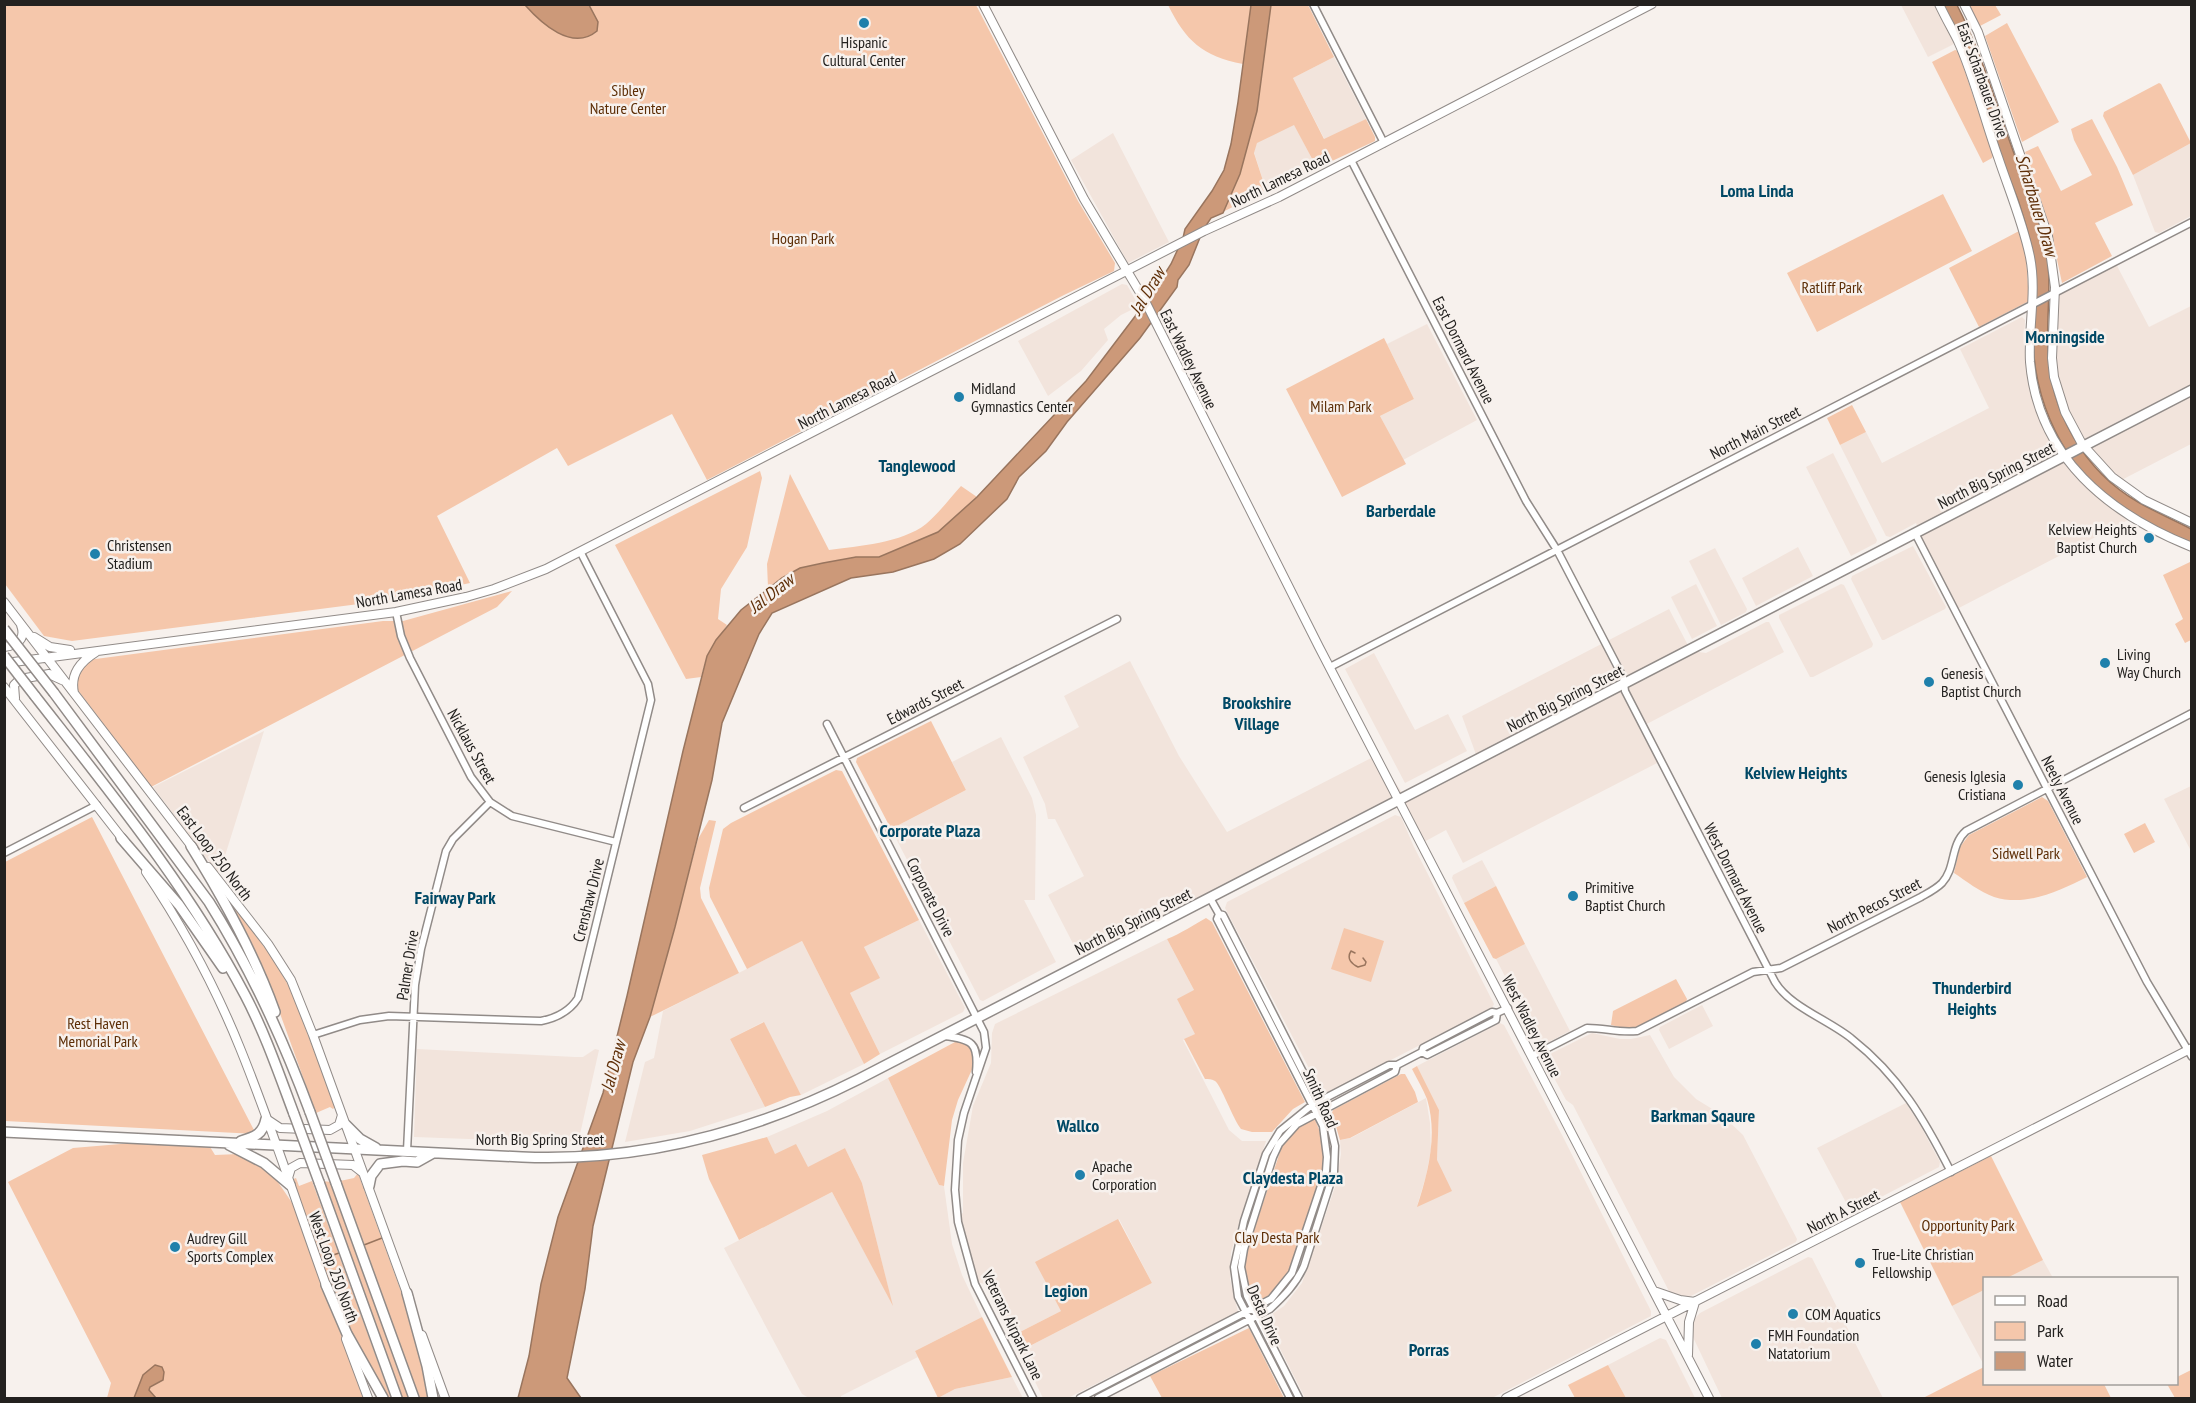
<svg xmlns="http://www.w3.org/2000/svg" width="2196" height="1403" viewBox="0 0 2196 1403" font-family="'PT Sans Narrow',sans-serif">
	<rect width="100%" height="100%" fill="#f7f1ed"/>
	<!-- built -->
	<path fill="#f2e4dc" d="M1901,5H1951L1968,37L1928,57Z
		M1334,57L1366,119L1325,140L1293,78Z
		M1294,124L1317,168L1266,190L1254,152L1257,142Z
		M1113,133L1169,242L1128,263L1071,160Z
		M2191,143V216L2159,233L2155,232L2133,175Z
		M2115,262L2149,327L2191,306V444L2108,487L2130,519L1955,610L1936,574L1916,523L1890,537L1886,536L1840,445L1866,432L1882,463L1989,408L1960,349L2022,317L2025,320L2024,342L2029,387L2042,371L2044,299Z
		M1122,284L1127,285L1139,306L1121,315L1104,329L1108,340L1081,371L1048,396L1018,341Z
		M1427,324L1477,420L1403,460L1380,416L1414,399L1387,344Z
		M1833,453L1877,540L1876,543L1851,556L1806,467Z
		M1913,546L1946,607L1945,609L1884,640H1882L1851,579L1852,576Z
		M1798,547L1813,576L1756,606L1742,578Z
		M1715,548L1747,609L1746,612L1721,625L1689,561Z
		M1696,584L1717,626L1692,639L1671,597Z
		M1841,584L1844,585L1873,644L1872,647L1813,677H1810L1779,618V615Z
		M1669,609L1691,651L1706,653L1766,622H1769L1784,652L1643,726L1661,761L1463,863L1446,830L1422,843L1400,801L1083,963L1048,895L1084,876L1055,819H1048L1045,804L1023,757L1079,727L1064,696L1130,661L1179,756L1227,832L1377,755L1403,794L1478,760L1462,716Z
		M1374,653L1415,730L1448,714L1467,751L1405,783L1345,669Z
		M264,731L219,875L153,787Z
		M1001,737L1032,798L1036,815L1035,900H1024L1056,962L983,1001L980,1000L891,829L966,790L952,762Z
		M2191,786V851L2164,799Z
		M1395,815L1401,817L1414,847L1494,1004L1492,1008L1323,1095L1225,908L1227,902Z
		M1482,860L1496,886L1464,903L1452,878L1453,875Z
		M919,920L965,1008L963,1012L880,1054L850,993L879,978L864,947Z
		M1167,939L1194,990L1195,1034L1183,1040L1229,1130L1242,1141H1266L1231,1252L1230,1279L1238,1312L1068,1398H1043L1020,1351L1152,1283L1119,1219L1061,1311L1012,1336L989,1286L973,1280L956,1217L963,1213V1163L973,1106L991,1063L992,1033L995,1024Z
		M802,941L864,1064L801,1095L763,1022L730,1039L765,1107L690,1131L625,1142L645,1062L654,1058L663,1011Z
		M1525,944L1570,1031L1541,1046L1496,959Z
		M1702,1005L1713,1026L1669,1049L1659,1030L1660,1027Z
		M1500,1023L1504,1025L1562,1135L1651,1311V1316L1492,1398H1305L1265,1319L1284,1306L1302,1283L1335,1187L1341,1154L1340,1140L1351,1138L1426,1098L1430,1123L1431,1150L1426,1176L1417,1206L1437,1160L1439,1110L1417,1066Z
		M1592,1033L1620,1039H1631L1650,1035L1674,1077L1696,1099L1722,1115L1743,1135L1797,1239L1796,1242L1689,1297L1671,1295L1573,1105L1566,1100L1545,1061L1546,1056Z
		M417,1049L575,1057H583L595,1049L599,1050L578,1143L414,1137Z
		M888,1078L939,1185L944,1186L952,1244L962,1275L982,1317L915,1351L918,1357L841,1396V1398H809L802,1394L724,1248L832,1192L892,1303L862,1183L845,1148L808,1168L775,1155L767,1137L827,1111Z
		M1906,1103L1920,1125L1940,1162L1939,1167L1854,1211L1850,1210L1817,1148Z
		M1808,1257L1812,1258L1883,1398H1722L1691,1333L1694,1319L1700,1313Z
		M2043,1260L2053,1278H2007Z
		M1984,1290V1365L1952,1306Z
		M1660,1338L1666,1340L1695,1398H1626L1608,1365Z
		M1012,1377L1023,1398H938L955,1389Z"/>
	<!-- green -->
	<path fill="#f5c7ab" d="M4,5H976L1078,201L1115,263L1114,271L1064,295L707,480L672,414L568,466L557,448L437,516L470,583L390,600L72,641L44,636L5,584Z
		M1168,5H1308L1334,57L1293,78L1324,139L1366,119L1375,137V141L1317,168L1294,125L1257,143L1254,153L1266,190L1211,218L1190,222C1202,205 1216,189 1224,171C1238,138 1239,98 1243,64C1202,56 1186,41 1168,5Z
		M1966,5H1995L2001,15L1980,26L1976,25Z
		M2007,23L2059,122L2022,142L1985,36Z
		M1955,50L1958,51L1993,155L1992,158L1983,163L1932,62Z
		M2159,83L2161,84L2191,143L2133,175L2103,116L2104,112Z
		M2092,119L2117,167L2133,205L2095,223L2112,256L2062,283L2051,231L2025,152L2038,146L2061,191L2092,175L2074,140L2071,129Z
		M1943,194L1972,251L1817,332L1787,273Z
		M2019,231L2026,257L2029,301L1979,327L1949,268Z
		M1384,338L1414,399L1380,416L1406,464L1342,497L1286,389Z
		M1852,405L1866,432L1840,445L1827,418Z
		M760,471L762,478L747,547L721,589L718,619L727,625L707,656L701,677L686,679L615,545Z
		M790,474L829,550C858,546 902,543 926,524C939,513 950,498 961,486L977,497L938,532L916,543L879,557H856L800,568L768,587L767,564Z
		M2190,562L2192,563L2191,640L2185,643L2175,624L2183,619L2163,575Z
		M512,591L497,607L151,787L77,689C76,677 79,669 88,660L383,621H403Z
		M931,721L966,790L891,829L856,762L857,758Z
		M836,770L842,771L919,920L864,947L880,978L850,993L880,1054L864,1064L802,941L747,969L710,897L709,888L723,829L731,823Z
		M2042,797L2048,801L2087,877C2059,891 2027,907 1994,897C1980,892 1966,881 1954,873L1960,847L1969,835Z
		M92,817L256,1134L5,1121V862Z
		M709,820L716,821L700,888L701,898L739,973L650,1017L698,839Z
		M2145,823L2155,842L2134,853L2124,834Z
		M1496,886L1525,944L1496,959L1493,958L1464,903Z
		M227,898L272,957L291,990L335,1107L333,1109L330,1107L316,1113L265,972L246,933L226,900Z
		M1206,918L1212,922L1305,1102L1293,1109L1272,1132H1252L1241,1129C1233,1119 1221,1085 1215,1081C1211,1079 1209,1079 1205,1079L1184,1039L1195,1034L1177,999L1194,990L1167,939C1182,933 1193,925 1206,918Z
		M1344,928L1384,941L1371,982L1331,969Z
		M1676,979L1687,999L1686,1002L1637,1027L1623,1028L1611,1025L1613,1011Z
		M764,1022L801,1095L790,1097L765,1107L730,1039Z
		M962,1041L972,1048L975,1063L958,1100L952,1120L944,1186L939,1185L888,1078L955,1042Z
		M1417,1066L1439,1110L1437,1160L1452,1191L1417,1207C1428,1173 1438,1135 1427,1099C1423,1089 1417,1079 1412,1069Z
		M1401,1074H1405L1415,1092L1418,1102L1350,1138L1340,1140L1332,1113L1333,1110Z
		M1314,1117L1324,1142L1323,1168L1296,1257C1288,1279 1274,1294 1255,1306L1250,1298L1244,1270L1248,1248L1282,1146L1295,1129Z
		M767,1137L775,1154L796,1144L808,1167L845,1148L862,1183L893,1306L832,1192L739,1240L709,1179L702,1155Z
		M168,1140L207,1142L215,1155L239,1154L267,1166L299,1213L363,1398H107L111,1383L8,1182L73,1148Z
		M1991,1156L2043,1260L2007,1278H1984V1290L1952,1306L1900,1202Z
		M358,1173L411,1319L430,1398H419L340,1181L354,1178Z
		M296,1178L299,1186L312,1181L391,1398H386L343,1321L291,1180Z
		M322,1181L332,1182L410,1398H401Z
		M1118,1219L1152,1283L1020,1351L1012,1336L1061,1311L1035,1262Z
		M982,1317L1012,1377L955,1389L938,1398L915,1351Z
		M1249,1328L1284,1398H1162L1150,1376Z
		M1608,1365L1626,1398H1575L1568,1385Z
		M1984,1367V1384H2104L2111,1398H1923Z
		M2191,1370V1398H2175L2167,1384H2176L2177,1377Z"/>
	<!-- water -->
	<path fill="#cc9979" stroke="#99755e" stroke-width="1.5" d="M525,5H589L598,22L597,31C572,52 541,23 525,5Z
		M1251,5H1271L1257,111L1240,174L1223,213L1211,218L1203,230L1189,265L1178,280L1177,287L1140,338L1067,422L1046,451L1019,477L1007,499L960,544L934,559L893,572L851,578L772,613L759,634L722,723L712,780L675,927L650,1017L633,1062L593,1226L585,1289L567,1378L581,1398H518L529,1356L541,1284L558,1217L603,1093L627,996L683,751L707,656L716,640L741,610L782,578L800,568L823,563L856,557H879L938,532L977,497L1086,381L1152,294L1171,264L1183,238L1185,229L1212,191L1224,170L1231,144L1238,102Z
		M1942,5H1957C1980,50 1994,97 2011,145C2022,177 2037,210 2045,244C2053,279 2046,313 2048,348C2049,410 2084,471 2138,502C2155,512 2174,520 2191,529V543C2173,534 2152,527 2134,516C2072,481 2036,413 2033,343C2031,323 2036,304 2036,284C2036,255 2027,228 2018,200Z
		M155,1365L162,1367L164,1372L163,1380L150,1387L149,1390L156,1398H134L143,1375Z"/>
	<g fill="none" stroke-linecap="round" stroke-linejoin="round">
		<!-- stream -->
		<path stroke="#99755e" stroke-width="1.5" d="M1355,953L1351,951C1346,959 1352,964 1358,967L1365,965L1366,962L1363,958
			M364,1245L382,1238
			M325,1258L339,1253"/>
		<!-- minor casing -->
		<g stroke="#918b88" stroke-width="9">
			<path id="minor" d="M1313,4L1384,143
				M1351,160L1526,501L1557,550L1623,677L1625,691L1775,982C1790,1007 1829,1020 1852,1039C1899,1076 1924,1119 1951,1172
				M1915,533L2147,982L2192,1057
				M396,612L401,636L410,658L471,777L490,802L512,816L616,842
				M1330,667L2192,222
				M827,724L984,1032L986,1048L964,1113L958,1140L955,1190L958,1222L975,1284L1033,1398
				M744,808L1117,619
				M4,853L97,805
				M1497,1013L1496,1020L1427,1055L1422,1052L1423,1048L1492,1012L1497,1013L1508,1008
				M313,1035L360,1020L389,1016L541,1021C556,1018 570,1011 578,998L651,700L648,684L581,553
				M944,1036C972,1039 979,1043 976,1072
				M1532,1056L1587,1028C1606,1028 1618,1033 1637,1031L1753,972L1781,968L1921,897C1928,893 1936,889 1942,883C1956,868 1950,845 1966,831L2192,713
				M407,1151L415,985L421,949L446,851L453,839L490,802
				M1080,1398L1271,1299L1292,1273L1326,1171L1327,1157L1323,1126L1217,919L1219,914
				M1098,1398L1270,1309C1284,1296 1296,1284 1304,1266L1334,1172L1335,1146L1330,1125L1223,915L1219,914L1210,898
				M1290,1398L1238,1297L1234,1267L1244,1221L1266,1154L1280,1131L1312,1105L1389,1065H1397L1422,1052
				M1299,1398L1247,1296L1241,1267L1244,1249L1273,1157L1279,1144L1297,1124L1395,1072L1397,1065"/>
		</g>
		<!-- major casing -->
		<g stroke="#918b88" stroke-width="10">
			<path id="major" d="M983,4L1084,199L1145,301L1319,647L1709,1398
				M1939,4C1945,17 1952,29 1958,41C1974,76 1985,121 1998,157C2009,190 2023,223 2030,257C2037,292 2028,327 2030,362C2038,457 2109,514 2192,547
				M1964,4L1978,32L2048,236L2055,287L2052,358L2054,377L2065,412L2082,444L2112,477L2144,500L2192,523
				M4,602L193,848
				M34,637L50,647L70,650
				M4,647C18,645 26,639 21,625
				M6,663L396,612L466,597L494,589L546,569L1204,231L1279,197L1652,4
				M4,687L125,842
				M74,693C70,674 80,662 96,652
				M15,698L14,685L20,679L49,674L62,680
				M208,867L268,944L291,980L313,1035L409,1299
				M146,872C183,927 215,986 240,1048C272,1127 298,1208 327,1288
				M268,1120L280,1128L330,1130L339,1125L342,1115
				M288,1178L291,1168L300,1163L353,1165L362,1172
				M1654,1291L1680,1300L1695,1302L1689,1322L1688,1355
				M422,1335L445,1398
				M346,1339L368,1398
				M1506,1398L2192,1048"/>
		</g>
		<!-- highway casing -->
		<g stroke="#918b88" stroke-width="12">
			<path id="highway" d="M54,693L209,902C251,969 283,1039 310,1112
				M35,696C110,792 188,887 245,995C265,1033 279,1074 294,1114
				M121,838L179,905L223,968
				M191,846C224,899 254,953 275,1012
				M346,1125L360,1139L376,1148
				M4,1132L522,1157C641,1162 754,1132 859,1079L2192,390
				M241,1141C255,1137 263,1134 266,1119
				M229,1145L264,1163L290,1185
				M319,1182L397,1398
				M336,1183L414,1398
				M369,1186L371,1176L380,1164L403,1161L417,1162L433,1153
				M326,1285L347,1334L383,1398
				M407,1293L427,1366L433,1398"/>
		</g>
		<!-- minor -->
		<use href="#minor" stroke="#fff" stroke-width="6"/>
		<!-- major -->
		<use href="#major" stroke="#fff" stroke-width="8"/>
		<!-- highway -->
		<use href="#highway" stroke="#fff" stroke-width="9"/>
		<!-- highway-bridge casing -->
		<g stroke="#918b88" stroke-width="12" stroke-linecap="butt">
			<path id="highway-bridge" d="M4,629L54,693
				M4,656L35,696
				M310,1112L336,1183
				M294,1114L319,1182"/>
		</g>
		<!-- highway-bridge -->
		<use href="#highway-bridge" stroke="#fff" stroke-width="9"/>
	</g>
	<!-- markers -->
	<g fill="#1f80ab" stroke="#f7f1ed" stroke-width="2">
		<circle cx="864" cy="23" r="6"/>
		<circle cx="959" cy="397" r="6"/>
		<circle cx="2149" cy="538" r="6"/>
		<circle cx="95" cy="554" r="6"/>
		<circle cx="2105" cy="663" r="6"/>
		<circle cx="1929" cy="682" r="6"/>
		<circle cx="2018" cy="785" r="6"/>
		<circle cx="1573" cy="896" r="6"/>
		<circle cx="1080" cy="1175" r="6"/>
		<circle cx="175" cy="1247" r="6"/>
		<circle cx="1860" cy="1263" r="6"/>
		<circle cx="1793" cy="1314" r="6"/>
		<circle cx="1756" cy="1344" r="6"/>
	</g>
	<g text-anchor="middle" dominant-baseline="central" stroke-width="5" stroke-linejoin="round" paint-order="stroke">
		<!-- poi labels -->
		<g font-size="16" fill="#23211f" stroke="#f7f1ed" text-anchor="start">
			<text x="864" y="42" text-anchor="middle">Hispanic<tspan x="864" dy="18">Cultural Center</tspan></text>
			<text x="971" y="388">Midland<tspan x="971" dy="18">Gymnastics Center</tspan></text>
			<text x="2137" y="529" text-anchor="end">Kelview Heights<tspan x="2137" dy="18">Baptist Church</tspan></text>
			<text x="107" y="545">Christensen<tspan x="107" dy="18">Stadium</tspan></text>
			<text x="2117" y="654">Living<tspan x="2117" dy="18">Way Church</tspan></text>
			<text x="1941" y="673">Genesis<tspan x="1941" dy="18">Baptist Church</tspan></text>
			<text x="2006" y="776" text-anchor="end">Genesis Iglesia<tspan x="2006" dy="18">Cristiana</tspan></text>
			<text x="1585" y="887">Primitive<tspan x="1585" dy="18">Baptist Church</tspan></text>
			<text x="1092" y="1166">Apache<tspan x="1092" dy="18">Corporation</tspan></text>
			<text x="187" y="1238">Audrey Gill<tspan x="187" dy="18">Sports Complex</tspan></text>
			<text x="1872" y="1254">True-Lite Christian<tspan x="1872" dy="18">Fellowship</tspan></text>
			<text x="1805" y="1314">COM Aquatics</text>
			<text x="1768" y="1335">FMH Foundation<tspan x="1768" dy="18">Natatorium</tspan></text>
		</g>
		<!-- street labels -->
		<g font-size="16" fill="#23211f" stroke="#f7f1ed">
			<text transform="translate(1983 80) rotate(70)">East Scharbauer Drive</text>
			<text transform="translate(1280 179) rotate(-26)">North Lamesa Road</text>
			<text transform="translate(1464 350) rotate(63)">East Dormard Avenue</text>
			<text transform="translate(1189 359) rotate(64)">East Wadley Avenue</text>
			<text transform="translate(847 400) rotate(-27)">North Lamesa Road</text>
			<text transform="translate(1755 432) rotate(-27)">North Main Street</text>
			<text transform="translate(1996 475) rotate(-27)">North Big Spring Street</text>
			<text transform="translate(409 593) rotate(-10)">North Lamesa Road</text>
			<text transform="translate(1565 698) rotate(-27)">North Big Spring Street</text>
			<text transform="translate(925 701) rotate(-27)">Edwards Street</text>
			<text transform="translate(472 746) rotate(61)">Nicklaus Street</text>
			<text transform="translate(2063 790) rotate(63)">Neely Avenue</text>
			<text transform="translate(215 853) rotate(53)">East Loop 250 North</text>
			<text transform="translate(1736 878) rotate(63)">West Dormard Avenue</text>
			<text transform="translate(931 897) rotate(63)">Corporate Drive</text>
			<text transform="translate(588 900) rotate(-76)">Crenshaw Drive</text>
			<text transform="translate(1874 905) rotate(-27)">North Pecos Street</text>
			<text transform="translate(1133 921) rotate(-27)">North Big Spring Street</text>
			<text transform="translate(407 965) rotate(-81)">Palmer Drive</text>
			<text transform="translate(1532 1026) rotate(63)">West Wadley Avenue</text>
			<text transform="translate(1321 1098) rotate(66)">Smith Road</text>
			<text x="540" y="1139">North Big Spring Street</text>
			<text transform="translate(1843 1211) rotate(-27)">North A Street</text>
			<text transform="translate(334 1267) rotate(70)">West Loop 250 North</text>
			<text transform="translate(1265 1315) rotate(66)">Desta Drive</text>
			<text transform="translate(1013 1325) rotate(64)">Veterans Airpark Lane</text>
		</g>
		<!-- park labels -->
		<g font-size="16" fill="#5c2d05" stroke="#f7f1ed">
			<text x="628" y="90">Sibley<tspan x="628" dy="18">Nature Center</tspan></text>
			<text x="803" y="238">Hogan Park</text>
			<text x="1832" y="287">Ratliff Park</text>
			<text x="1341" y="406">Milam Park</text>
			<text x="2026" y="853">Sidwell Park</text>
			<text x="98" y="1023">Rest Haven<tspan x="98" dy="18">Memorial Park</tspan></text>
			<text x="1968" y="1225">Opportunity Park</text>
			<text x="1277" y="1237">Clay Desta Park</text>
		</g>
		<!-- neighbourhood labels -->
		<g font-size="18" font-weight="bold" fill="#004865" stroke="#f7f1ed">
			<text x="1757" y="190">Loma Linda</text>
			<text x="2065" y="336">Morningside</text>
			<text x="917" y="465">Tanglewood</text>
			<text x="1401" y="510">Barberdale</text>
			<text x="1257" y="702">Brookshire<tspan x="1257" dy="21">Village</tspan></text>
			<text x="1796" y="772">Kelview Heights</text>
			<text x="930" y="830">Corporate Plaza</text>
			<text x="455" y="897">Fairway Park</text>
			<text x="1972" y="987">Thunderbird<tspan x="1972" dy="21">Heights</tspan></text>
			<text x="1703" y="1115">Barkman Sqaure</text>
			<text x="1078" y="1125">Wallco</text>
			<text x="1293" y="1177">Claydesta Plaza</text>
			<text x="1066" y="1290">Legion</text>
			<text x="1429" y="1349">Porras</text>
		</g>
		<!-- water labels -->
		<g font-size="18" font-style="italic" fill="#5f2f08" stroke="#f7f1ed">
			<text transform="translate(2037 205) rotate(73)">Scharbauer Draw</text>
			<text transform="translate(1147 291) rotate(-59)">Jal Draw</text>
			<text transform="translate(771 593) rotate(-38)">Jal Draw</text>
			<text transform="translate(613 1066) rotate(-75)">Jal Draw</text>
		</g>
	</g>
	<!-- border -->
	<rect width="2196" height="1403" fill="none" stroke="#23211f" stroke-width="12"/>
	<!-- legend -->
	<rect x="1983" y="1277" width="195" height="108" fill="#f7f1ed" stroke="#a29e9b" stroke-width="1.5"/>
	<rect x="1995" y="1296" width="30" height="9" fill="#ffffff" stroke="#a29e9b" stroke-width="1.5"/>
	<text x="2037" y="1307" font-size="18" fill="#23211f">Road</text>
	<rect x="1995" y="1322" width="30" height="18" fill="#f5c7ab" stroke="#a29e9b" stroke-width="1.5"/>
	<text x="2037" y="1337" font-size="18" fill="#23211f">Park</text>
	<rect x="1995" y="1352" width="30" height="18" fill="#cc9979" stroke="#a29e9b" stroke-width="1.5"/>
	<text x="2037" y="1367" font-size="18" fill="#23211f">Water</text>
</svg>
